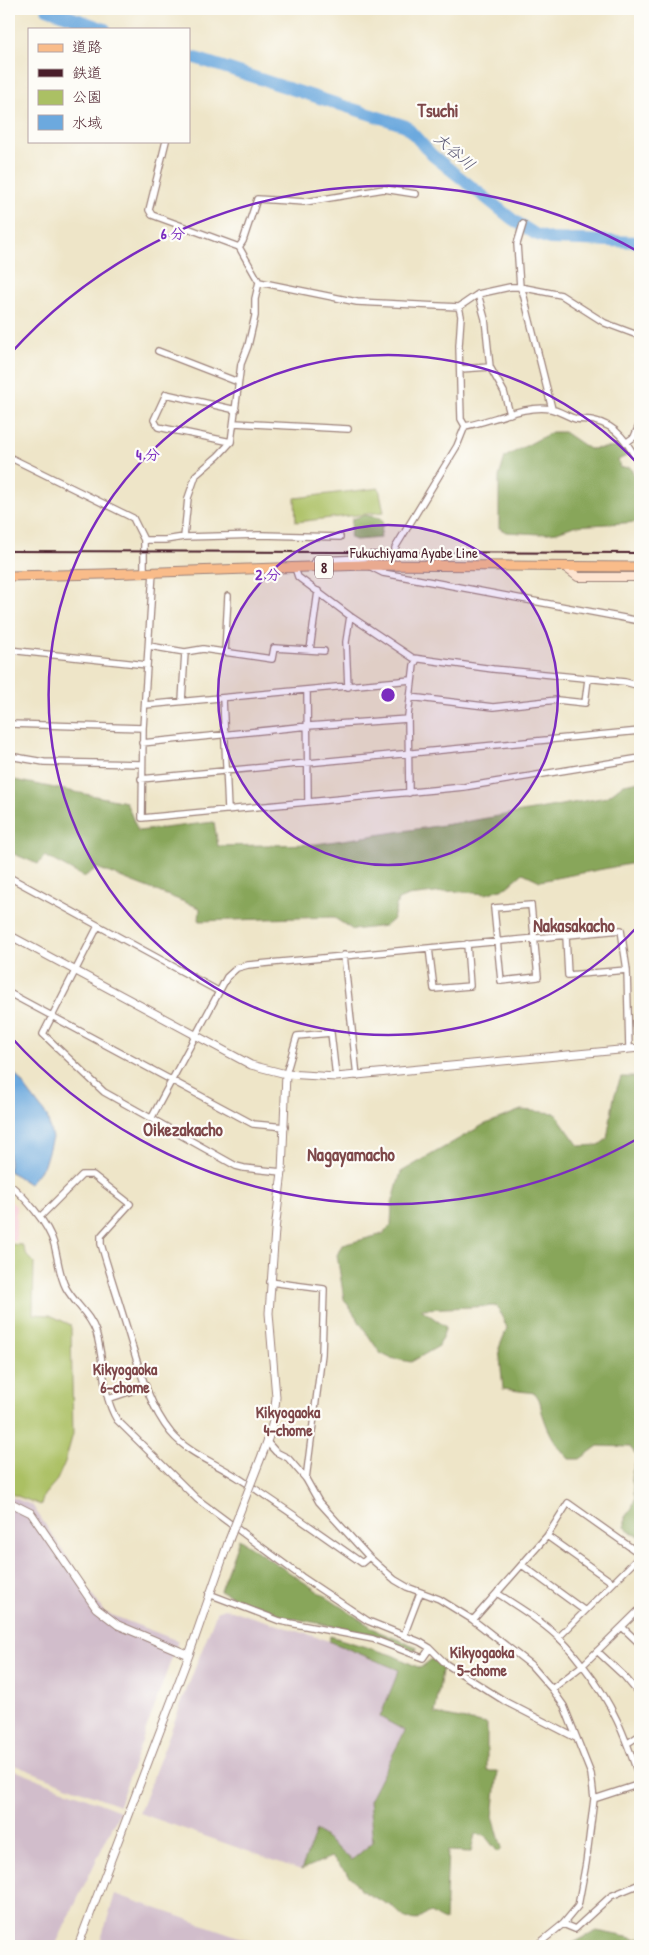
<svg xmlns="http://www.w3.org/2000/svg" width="649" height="1955" viewBox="0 0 649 1955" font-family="'Patrick Hand','Klee One',sans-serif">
	<rect width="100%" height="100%" fill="#fdfcf7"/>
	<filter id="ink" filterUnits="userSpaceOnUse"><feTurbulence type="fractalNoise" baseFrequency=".02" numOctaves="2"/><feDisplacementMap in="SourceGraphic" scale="10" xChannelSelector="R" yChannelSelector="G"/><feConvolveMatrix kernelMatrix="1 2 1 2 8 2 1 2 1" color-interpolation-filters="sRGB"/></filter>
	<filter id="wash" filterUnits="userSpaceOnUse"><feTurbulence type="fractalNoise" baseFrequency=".0096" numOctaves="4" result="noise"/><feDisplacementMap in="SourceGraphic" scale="20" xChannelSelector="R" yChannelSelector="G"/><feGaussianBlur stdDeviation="1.12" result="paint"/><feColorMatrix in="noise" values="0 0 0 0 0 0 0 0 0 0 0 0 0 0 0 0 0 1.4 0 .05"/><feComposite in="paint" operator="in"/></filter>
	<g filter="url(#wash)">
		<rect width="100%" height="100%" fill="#eee5c8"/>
		<!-- built -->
		<path fill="#f6cfd9" d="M9,1200L16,1206V1241H9Z"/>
		<!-- industrial -->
		<path fill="#d1bdcb" d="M9,1496L32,1505L104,1612L178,1641L119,1805L9,1763Z
			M224,1608L329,1641L399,1670L380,1717L405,1730L369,1801L373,1842L352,1860L316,1831L301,1870L139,1813L217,1611Z
			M9,1768L120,1811L55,1946H9Z
			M115,1894L265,1946H99Z"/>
		<!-- green -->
		<path fill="#abc064" stroke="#7a7048" d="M379,488L384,512L296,522L295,498Z
			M9,1244L22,1245L27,1256L34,1263L33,1314L50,1315L71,1325L73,1434L65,1462L57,1480L44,1495L41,1505L9,1493Z"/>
		<!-- forest -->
		<path fill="#88a65a" stroke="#696242" d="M552,432H564L589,449L620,447L627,456L618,460L620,468L630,467L640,486V522L574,526L557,532L540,534L506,532L499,528V477L505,457Z
			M365,515L380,518L383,522L380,538L356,540L350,538L352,519Z
			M9,779L126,802L138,831L214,822L218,846L316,844L470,821L607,797L624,784L640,781V862L540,881L523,873L507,887L486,894L453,891L408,896L398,900L393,919L385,926L353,930L333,917L199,921L200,908L97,868L84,877L45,856L38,864L9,852Z
			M621,1077H640V1536L633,1534L625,1527V1517L632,1508L635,1498L631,1476L637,1456L630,1447L598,1446L580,1459H569C556,1445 549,1434 543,1415C539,1404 543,1404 535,1393L503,1389L499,1348L507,1328L497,1306L421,1309L446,1327L439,1346L411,1362L390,1358L380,1353L344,1299L337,1255L342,1245L383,1234L391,1225L392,1204L401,1172L483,1125L521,1110L555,1113L579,1146L599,1145L607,1139L614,1097Z
			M239,1539L379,1632L417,1647L416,1651L373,1634L276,1615L220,1591Z
			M330,1636L392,1655L420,1668L432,1659L443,1665L435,1714L487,1724V1771H498L493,1817L502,1848L498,1852L484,1835L475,1834L471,1852L448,1851L445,1921C428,1915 434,1907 416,1920L405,1918L393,1907L360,1890L354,1880L331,1857L301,1870L316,1831L352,1860L373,1842L369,1801L405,1731L380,1717L399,1670L329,1641Z
			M597,1931L637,1939L640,1937V1946H567Z"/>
		<!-- water -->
		<path fill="#6ca9de" stroke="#5b6484" d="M9,1066L47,1116L52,1138L44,1165L29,1184L9,1171Z"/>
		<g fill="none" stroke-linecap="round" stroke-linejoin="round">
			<!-- river -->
			<path stroke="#6ca9de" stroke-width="12" d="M47,9L105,29
				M189,56L406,126L432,155L512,219L535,234L550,239L640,242"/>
		</g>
	</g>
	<g filter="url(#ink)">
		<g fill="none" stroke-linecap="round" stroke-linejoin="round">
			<!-- minor casing -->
			<g stroke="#9c827a" stroke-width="8">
				<path id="minor" d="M166,141L149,210L152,215L239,247L259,282L357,302L459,307L478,294L510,287H520L561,295L605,323L640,336
					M523,224L517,244L520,287L523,293L552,409
					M239,247L243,241L257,199L305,202L384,189L416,194
					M478,294L485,319L490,367
					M459,307L461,316L459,346L461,419L465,426
					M158,351L238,382
					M460,369L490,367L504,392L510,414
					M234,423L348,429
					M465,426C490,422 526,404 551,409C560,411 568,417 576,419C582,420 589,419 595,421C619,426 629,446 640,465
					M231,442L158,427L154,420L166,394L236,410
					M627,442L634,437L640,423
					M9,457L133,518L144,540V572
					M184,537L261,535L340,537
					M144,540H165L184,537L188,498L196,475L218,456L231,442L241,364L248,346L255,316V299L259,282
					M312,567L316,560L390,557L395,553V548L457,446L465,426
					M371,567L383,573L400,576L640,621
					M295,568L298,577L350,616L413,658L493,669L625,682L640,686
					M153,572L143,728L142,818L464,787L640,758
					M149,646L185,652L182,701
					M9,650L147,665
					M310,650L318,591
					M185,652L203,649L272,659L274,648L324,651
					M225,652L228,596
					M348,687L346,642L350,616
					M307,691L308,802
					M410,697L493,707L557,700L585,703L588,679
					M223,698L228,810
					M145,705L411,680
					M9,724L143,728
					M142,743L308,726L408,719
					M9,756L44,762L142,764
					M141,779L640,731
					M409,793L408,716L414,665L417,659
					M9,877L218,991
					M531,905L538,977L501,981L494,908Z
					M98,926L43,1034L104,1092L236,1166L244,1168L282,1172
					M566,936L568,975L627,970
					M429,948L434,989L470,986L467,944
					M344,955L357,1076
					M9,993L253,1124L285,1127
					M286,1074L297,1036L331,1033L336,1077
					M151,1119L227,977L237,968L248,965L621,930L627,970L629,1049
					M9,1184C25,1197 48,1223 54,1244C58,1258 59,1275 66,1288C75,1304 90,1314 96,1332C105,1361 101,1394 117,1420L197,1499L302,1577L368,1621L420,1642L430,1648L446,1664L506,1702L576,1738
					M40,1217L82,1175H93L130,1204L101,1236V1244C110,1275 120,1305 129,1335C139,1368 149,1406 171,1433C189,1454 214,1462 237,1477C279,1504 321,1534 362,1563L369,1557
					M270,1282L324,1289L322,1354L306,1479
					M108,1399L146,1386
					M267,1442L276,1452L288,1458L306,1479L319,1502L369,1557L395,1580L407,1587L439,1599L473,1620L531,1665L552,1689L564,1706L591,1774L594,1799L586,1863L578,1906L563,1924L536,1946
					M547,1536L613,1583
					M522,1565L585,1611
					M497,1593C518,1607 541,1620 559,1638C569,1647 576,1657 584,1667C613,1704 625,1736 640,1780
					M209,1594L280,1621L373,1639L423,1658L430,1648
					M473,1620L547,1536L568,1503L640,1554
					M622,1627L640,1644
					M404,1635L420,1593
					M559,1637L640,1556
					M597,1651L624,1676L640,1695
					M552,1689L583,1665L640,1609
					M628,1743L640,1735
					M594,1799L640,1784
					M563,1924L575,1929L611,1896L640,1884"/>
			</g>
			<!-- tertiary casing -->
			<g stroke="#9c827a" stroke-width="9">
				<path id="tertiary" d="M9,935L251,1065L286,1074L336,1077L640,1048
					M264,1450C271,1433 275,1416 276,1397L269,1313L275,1230L282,1172L286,1074
					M9,1502L31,1513L96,1608L118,1625L189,1655
					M78,1946L189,1655L229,1540"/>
			</g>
			<!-- secondary casing -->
			<g stroke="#9c827a" stroke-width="10">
				<path id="secondary" d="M565,567L578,577H640"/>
			</g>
			<!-- primary casing -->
			<g stroke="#9c827a" stroke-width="11">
				<path id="primary" d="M9,576L104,574L366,565L640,567"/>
			</g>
			<!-- minor -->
			<use href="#minor" stroke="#fff" stroke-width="5.5"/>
			<!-- tertiary -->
			<use href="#tertiary" stroke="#fff" stroke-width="7"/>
			<!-- secondary -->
			<use href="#secondary" stroke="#fde4d0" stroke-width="8"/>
			<!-- primary -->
			<use href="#primary" stroke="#f9bc8a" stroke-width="9"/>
			<!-- rail -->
			<path stroke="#4a1f2b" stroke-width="2" d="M9,551L640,553"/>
			<!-- tertiary-bridge casing -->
			<g stroke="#9c827a" stroke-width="9" stroke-linecap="butt">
				<path id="tertiary-bridge" d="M229,1540L264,1450"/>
			</g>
			<!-- tertiary-bridge -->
			<use href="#tertiary-bridge" stroke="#fff" stroke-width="7"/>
		</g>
	</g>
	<!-- distance rings -->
	<circle cx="388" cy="695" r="170" fill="#7b2cbf" fill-opacity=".12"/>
	<g fill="none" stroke="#7b2cbf" stroke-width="2.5">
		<circle cx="388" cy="695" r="170"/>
		<path d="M639 925A340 340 0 1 1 639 465"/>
		<path d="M639 1138A509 509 0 0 1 10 1036M10 354A509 509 0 0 1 639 252"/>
	</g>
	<g text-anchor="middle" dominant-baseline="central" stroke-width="4.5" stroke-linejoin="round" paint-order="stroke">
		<!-- shield labels -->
		<rect fill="#fdfcf7" stroke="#806168" stroke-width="1" x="315" y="555.5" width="18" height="23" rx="4"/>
		<g font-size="14" font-weight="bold" fill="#4a1f2b">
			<text x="324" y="567">8</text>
		</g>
		<!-- street labels -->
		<g font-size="15" fill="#4a1f2b" stroke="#fdfcf7">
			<text x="414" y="552">Fukuchiyama Ayabe Line</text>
		</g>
		<!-- water labels -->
		<g font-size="16" font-style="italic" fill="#585673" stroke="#fdfcf7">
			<text transform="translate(455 151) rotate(41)">大谷川</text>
		</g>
		<!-- neighbourhood labels -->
		<g font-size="16" font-weight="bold" fill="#7e484a" stroke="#fdfcf7">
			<text x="125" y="1369">Kikyogaoka<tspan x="125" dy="18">6-chome</tspan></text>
			<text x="288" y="1412">Kikyogaoka<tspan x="288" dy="18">4-chome</tspan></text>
			<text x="482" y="1652">Kikyogaoka<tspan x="482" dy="18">5-chome</tspan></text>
		</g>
		<!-- quarter labels -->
		<g font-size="18" font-weight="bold" fill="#7e484a" stroke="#fdfcf7">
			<text x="438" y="110">Tsuchi</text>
			<text x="574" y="925">Nakasakacho</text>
			<text x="183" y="1129">Oikezakacho</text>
			<text x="351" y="1154">Nagayamacho</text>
		</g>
	</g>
	<circle cx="388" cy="695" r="8" fill="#7b2cbf" stroke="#fdfcf7" stroke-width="2.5"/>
	<g font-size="15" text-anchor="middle" font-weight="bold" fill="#7b2cbf" stroke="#fdfcf7" stroke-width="4.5" stroke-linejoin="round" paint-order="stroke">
		<text x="173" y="239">6 分</text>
		<text x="148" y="460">4 分</text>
		<text x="268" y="580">2 分</text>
	</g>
	<!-- margin -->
	<rect width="649" height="1955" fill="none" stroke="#fdfcf7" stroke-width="30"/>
	<!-- legend -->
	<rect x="28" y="28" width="162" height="115" fill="#fdfcf7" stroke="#b5a4a5"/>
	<rect x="38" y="44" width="25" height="8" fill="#f9bc8a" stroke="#b5a4a5"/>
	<text x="72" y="52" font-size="15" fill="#4a1f2b">道路</text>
	<rect x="38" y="69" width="25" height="8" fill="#4a1f2b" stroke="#b5a4a5"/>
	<text x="72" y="78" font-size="15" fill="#4a1f2b">鉄道</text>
	<rect x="38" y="90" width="25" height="15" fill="#abc064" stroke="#b5a4a5"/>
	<text x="72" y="102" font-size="15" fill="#4a1f2b">公園</text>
	<rect x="38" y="115" width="25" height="15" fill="#6ca9de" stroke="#b5a4a5"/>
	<text x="72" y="128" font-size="15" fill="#4a1f2b">水域</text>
</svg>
